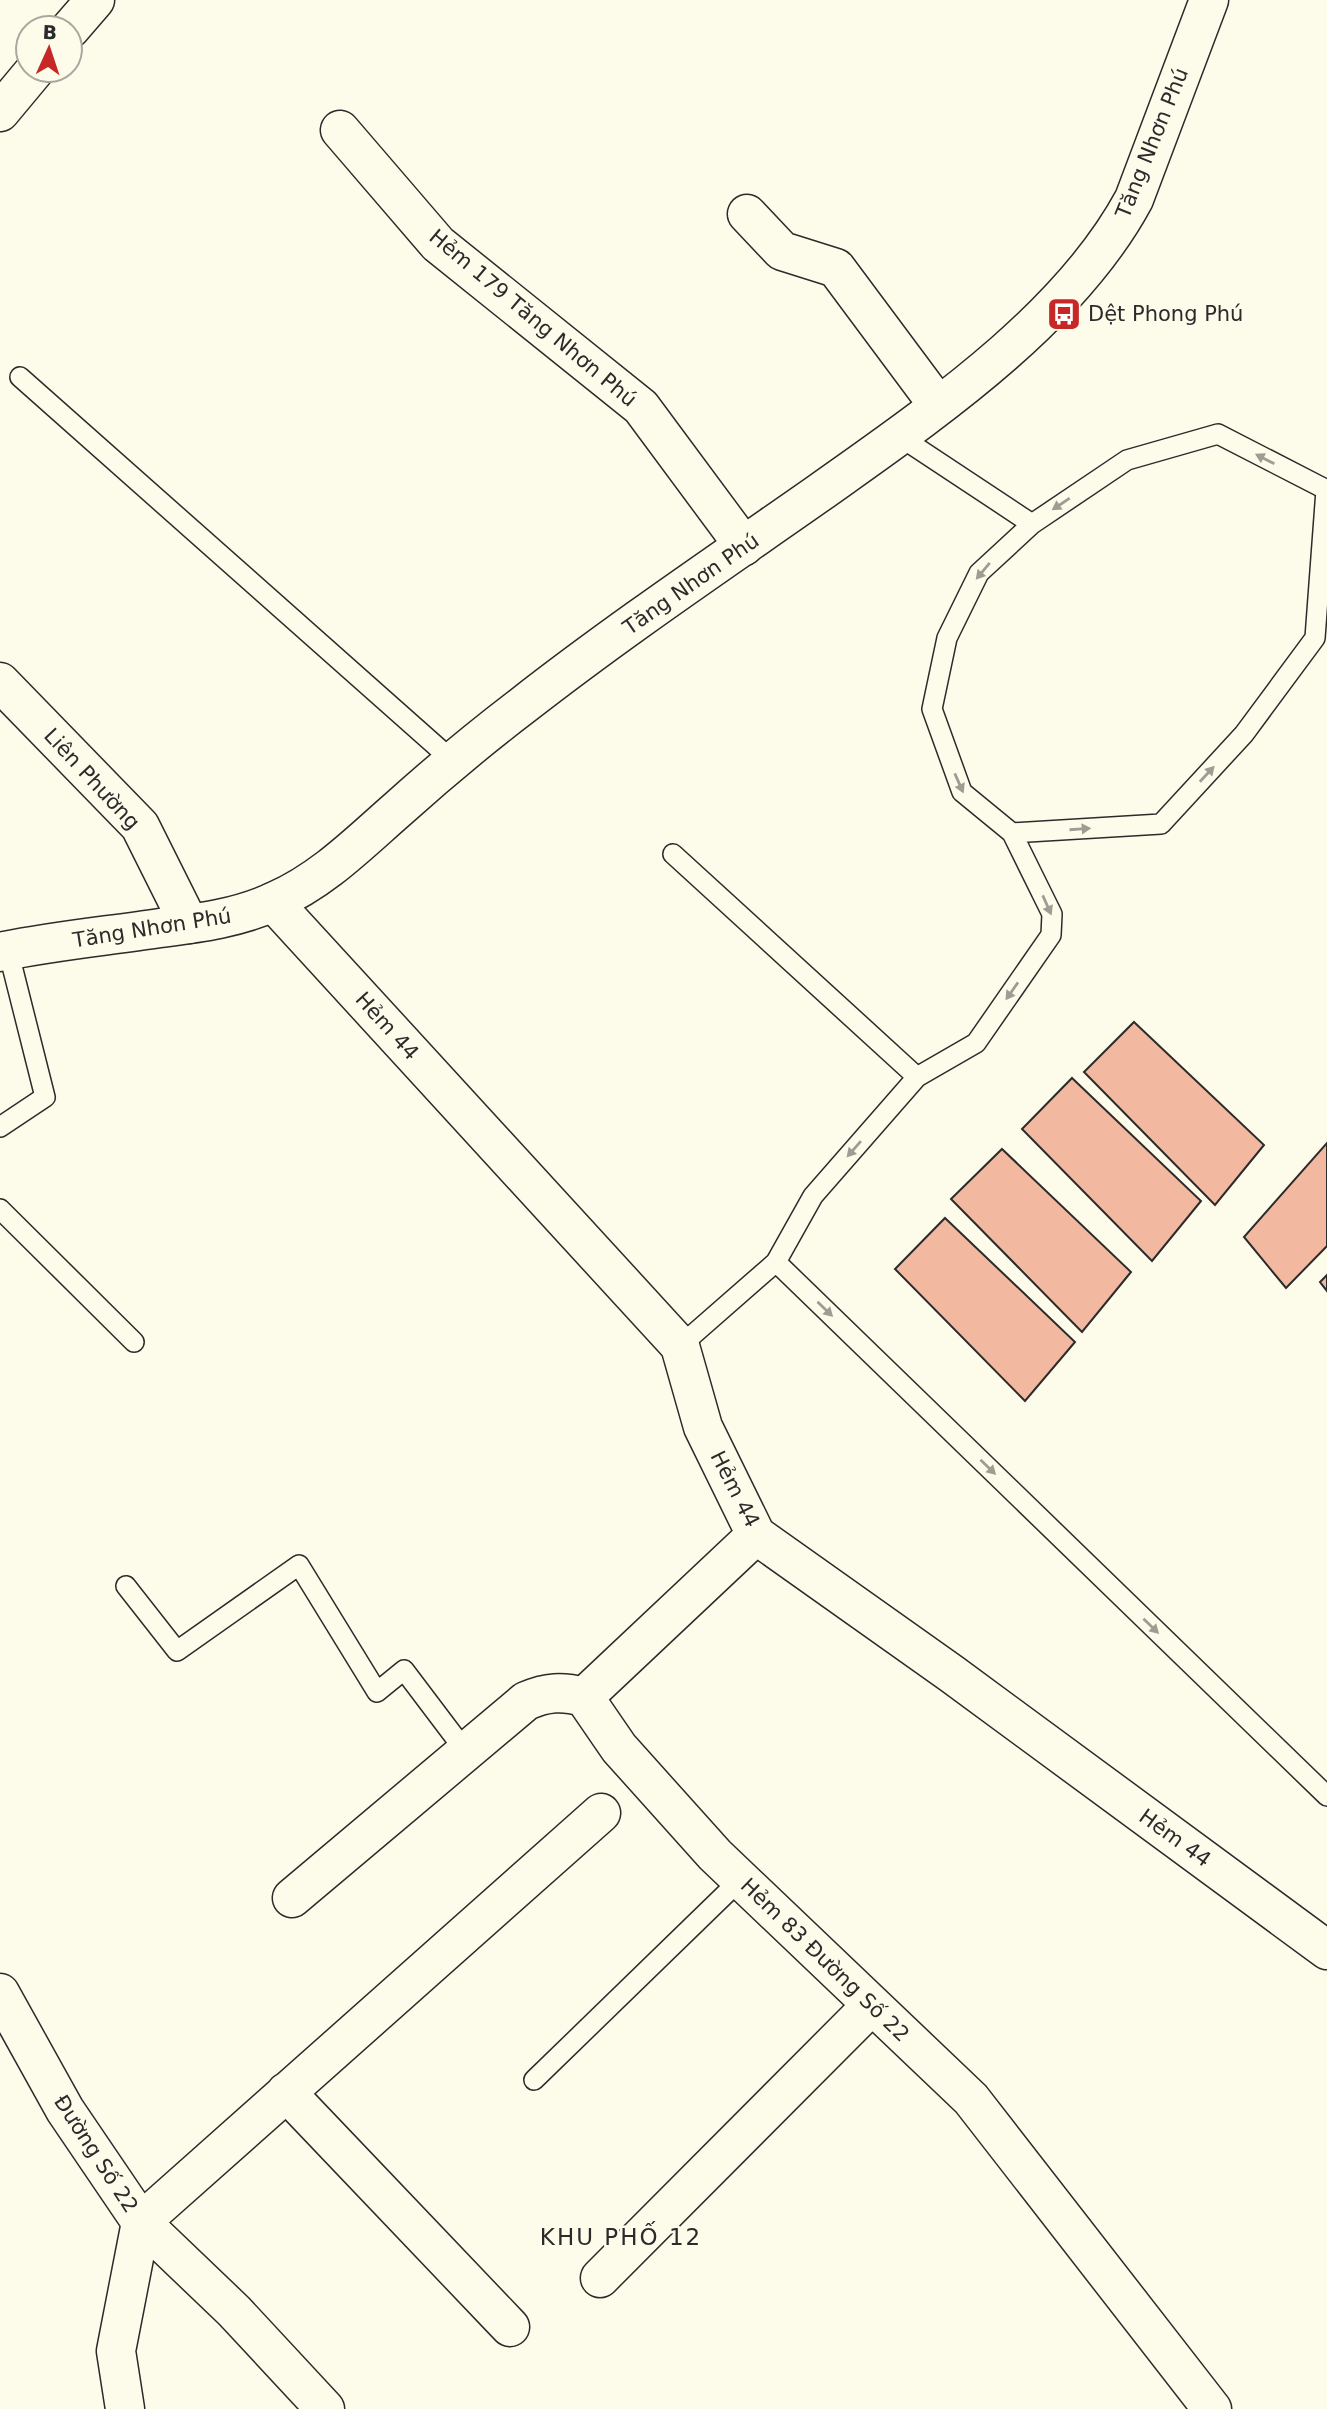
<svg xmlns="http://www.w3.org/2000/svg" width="1327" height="2409" viewBox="0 0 1327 2409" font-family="'DejaVu Sans',sans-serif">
	<rect width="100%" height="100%" fill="#fdfbea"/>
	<!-- building -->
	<path fill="#f2b8a0" stroke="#2b2b2b" stroke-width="2" d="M1134,1022L1264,1145L1215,1205L1084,1072Z
		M1072,1078L1201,1201L1152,1261L1022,1129Z
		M1327,1143V1246L1286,1288L1244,1237Z
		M1002,1149L1131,1272L1082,1332L951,1199Z
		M945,1218L1075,1342L1025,1401L895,1269Z
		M1327,1275V1291L1320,1282Z"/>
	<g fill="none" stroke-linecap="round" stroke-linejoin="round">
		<!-- lane casing -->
		<g stroke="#2b2b2b" stroke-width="22">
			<path id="lane" d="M20,377L453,761
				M899,436L1032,524
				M1012,833L1161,824L1244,734L1315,638L1326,490
				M673,854L917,1077
				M0,1127L45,1097L8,950
				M0,1209L134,1342
				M776,1262L1327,1796
				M680,1346L776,1262L813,1196L917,1077L976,1043L1051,935L1052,914L1012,833L962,792L932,709L947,638L979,573L1032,524L1127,460L1218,434L1327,490
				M126,1586L177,1651L299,1565L377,1692L404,1670L466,1752
				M534,2080L741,1879"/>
		</g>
		<!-- street casing -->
		<g stroke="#2b2b2b" stroke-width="41">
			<path id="street" d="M70,29L95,0
				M0,112L35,70
				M340,130L438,244L641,407L744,546
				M747,214L782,251L836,268L938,405
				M0,682L140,826L189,924
				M273,902L680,1346L703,1427L756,1535L952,1674L1327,1950
				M756,1535L584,1697L619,1748L715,1855L971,2099L1212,2409
				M292,1898L526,1701C547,1692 562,1691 584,1697
				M0,1993L65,2110L141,2222L116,2351L125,2409
				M286,2092L510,2327
				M600,2278L872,2005
				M325,2409L234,2311L141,2222L601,1813"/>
		</g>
		<!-- secondary casing -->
		<g stroke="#2b2b2b" stroke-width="41">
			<path id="secondary" d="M0,952C53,941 107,936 160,928C199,923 239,918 275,901C323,880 359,843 398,809C438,773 480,738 522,706C618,631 719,563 819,493C930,414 1069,320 1134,199L1209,0"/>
		</g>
		<!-- lane -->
		<use href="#lane" stroke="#fdfbea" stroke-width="19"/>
		<!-- street -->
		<use href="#street" stroke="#fdfbea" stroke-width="38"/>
		<!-- secondary -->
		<use href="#secondary" stroke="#fdfbea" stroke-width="38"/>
	</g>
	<!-- one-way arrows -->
	<defs><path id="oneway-solid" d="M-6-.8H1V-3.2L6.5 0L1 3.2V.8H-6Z" transform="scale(1.75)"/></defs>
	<g fill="#9e9d94">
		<use href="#oneway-solid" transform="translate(1265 459) rotate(-153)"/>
		<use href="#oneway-solid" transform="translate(1061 504) rotate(146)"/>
		<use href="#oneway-solid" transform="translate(983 571) rotate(130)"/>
		<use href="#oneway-solid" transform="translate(1207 774) rotate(-47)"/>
		<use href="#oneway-solid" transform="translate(959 783) rotate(66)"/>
		<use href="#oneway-solid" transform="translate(1080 829) rotate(-4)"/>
		<use href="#oneway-solid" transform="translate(1047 905) rotate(66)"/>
		<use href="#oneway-solid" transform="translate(1012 991) rotate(125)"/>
		<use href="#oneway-solid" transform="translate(854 1149) rotate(131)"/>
		<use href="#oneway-solid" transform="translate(825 1309) rotate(44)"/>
		<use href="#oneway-solid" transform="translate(988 1467) rotate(44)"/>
		<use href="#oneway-solid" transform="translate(1151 1626) rotate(44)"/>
	</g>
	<!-- icons -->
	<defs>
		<g id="bus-square" transform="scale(1.75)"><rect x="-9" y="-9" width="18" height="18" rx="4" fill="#c62828" stroke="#fdfbea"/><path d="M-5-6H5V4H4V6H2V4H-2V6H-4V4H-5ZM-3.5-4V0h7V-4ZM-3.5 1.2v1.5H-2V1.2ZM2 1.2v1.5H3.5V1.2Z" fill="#fff"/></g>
	</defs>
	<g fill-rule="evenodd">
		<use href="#bus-square" x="1064" y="314"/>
	</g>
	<g text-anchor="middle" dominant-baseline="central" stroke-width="5" stroke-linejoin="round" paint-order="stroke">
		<!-- street labels -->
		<g font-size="21" fill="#2b2b2b" stroke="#fdfbea">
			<text transform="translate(1152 143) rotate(-68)">Tăng Nhơn Phú</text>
			<text transform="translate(533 318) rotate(40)">Hẻm 179 Tăng Nhơn Phú</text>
			<text transform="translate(691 584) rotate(-35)">Tăng Nhơn Phú</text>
			<text transform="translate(92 779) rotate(47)">Liên Phường</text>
			<text transform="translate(152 928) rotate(-9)">Tăng Nhơn Phú</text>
			<text transform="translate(387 1026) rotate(48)">Hẻm 44</text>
			<text transform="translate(735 1489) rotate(63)">Hẻm 44</text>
			<text transform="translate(1175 1838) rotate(36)">Hẻm 44</text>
			<text transform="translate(825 1960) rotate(44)">Hẻm 83 Đường Số 22</text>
			<text transform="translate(96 2154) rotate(57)">Đường Số 22</text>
		</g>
		<!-- poi labels -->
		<g font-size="21" fill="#2b2b2b" stroke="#fdfbea" text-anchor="start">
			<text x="1088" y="314">Dệt Phong Phú</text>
		</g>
		<!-- neighbourhood labels -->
		<g font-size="23" letter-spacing="2" fill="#2b2b2b" stroke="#fdfbea">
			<text x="621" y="2237">KHU PHỐ 12</text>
		</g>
	</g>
	<!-- north arrow -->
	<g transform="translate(49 49) rotate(3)"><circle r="33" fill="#fdfbea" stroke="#a9a89e" stroke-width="2"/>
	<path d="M0-5L12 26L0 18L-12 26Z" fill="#c62828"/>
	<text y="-10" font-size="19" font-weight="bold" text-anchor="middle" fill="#2b2b2b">B</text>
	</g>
</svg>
